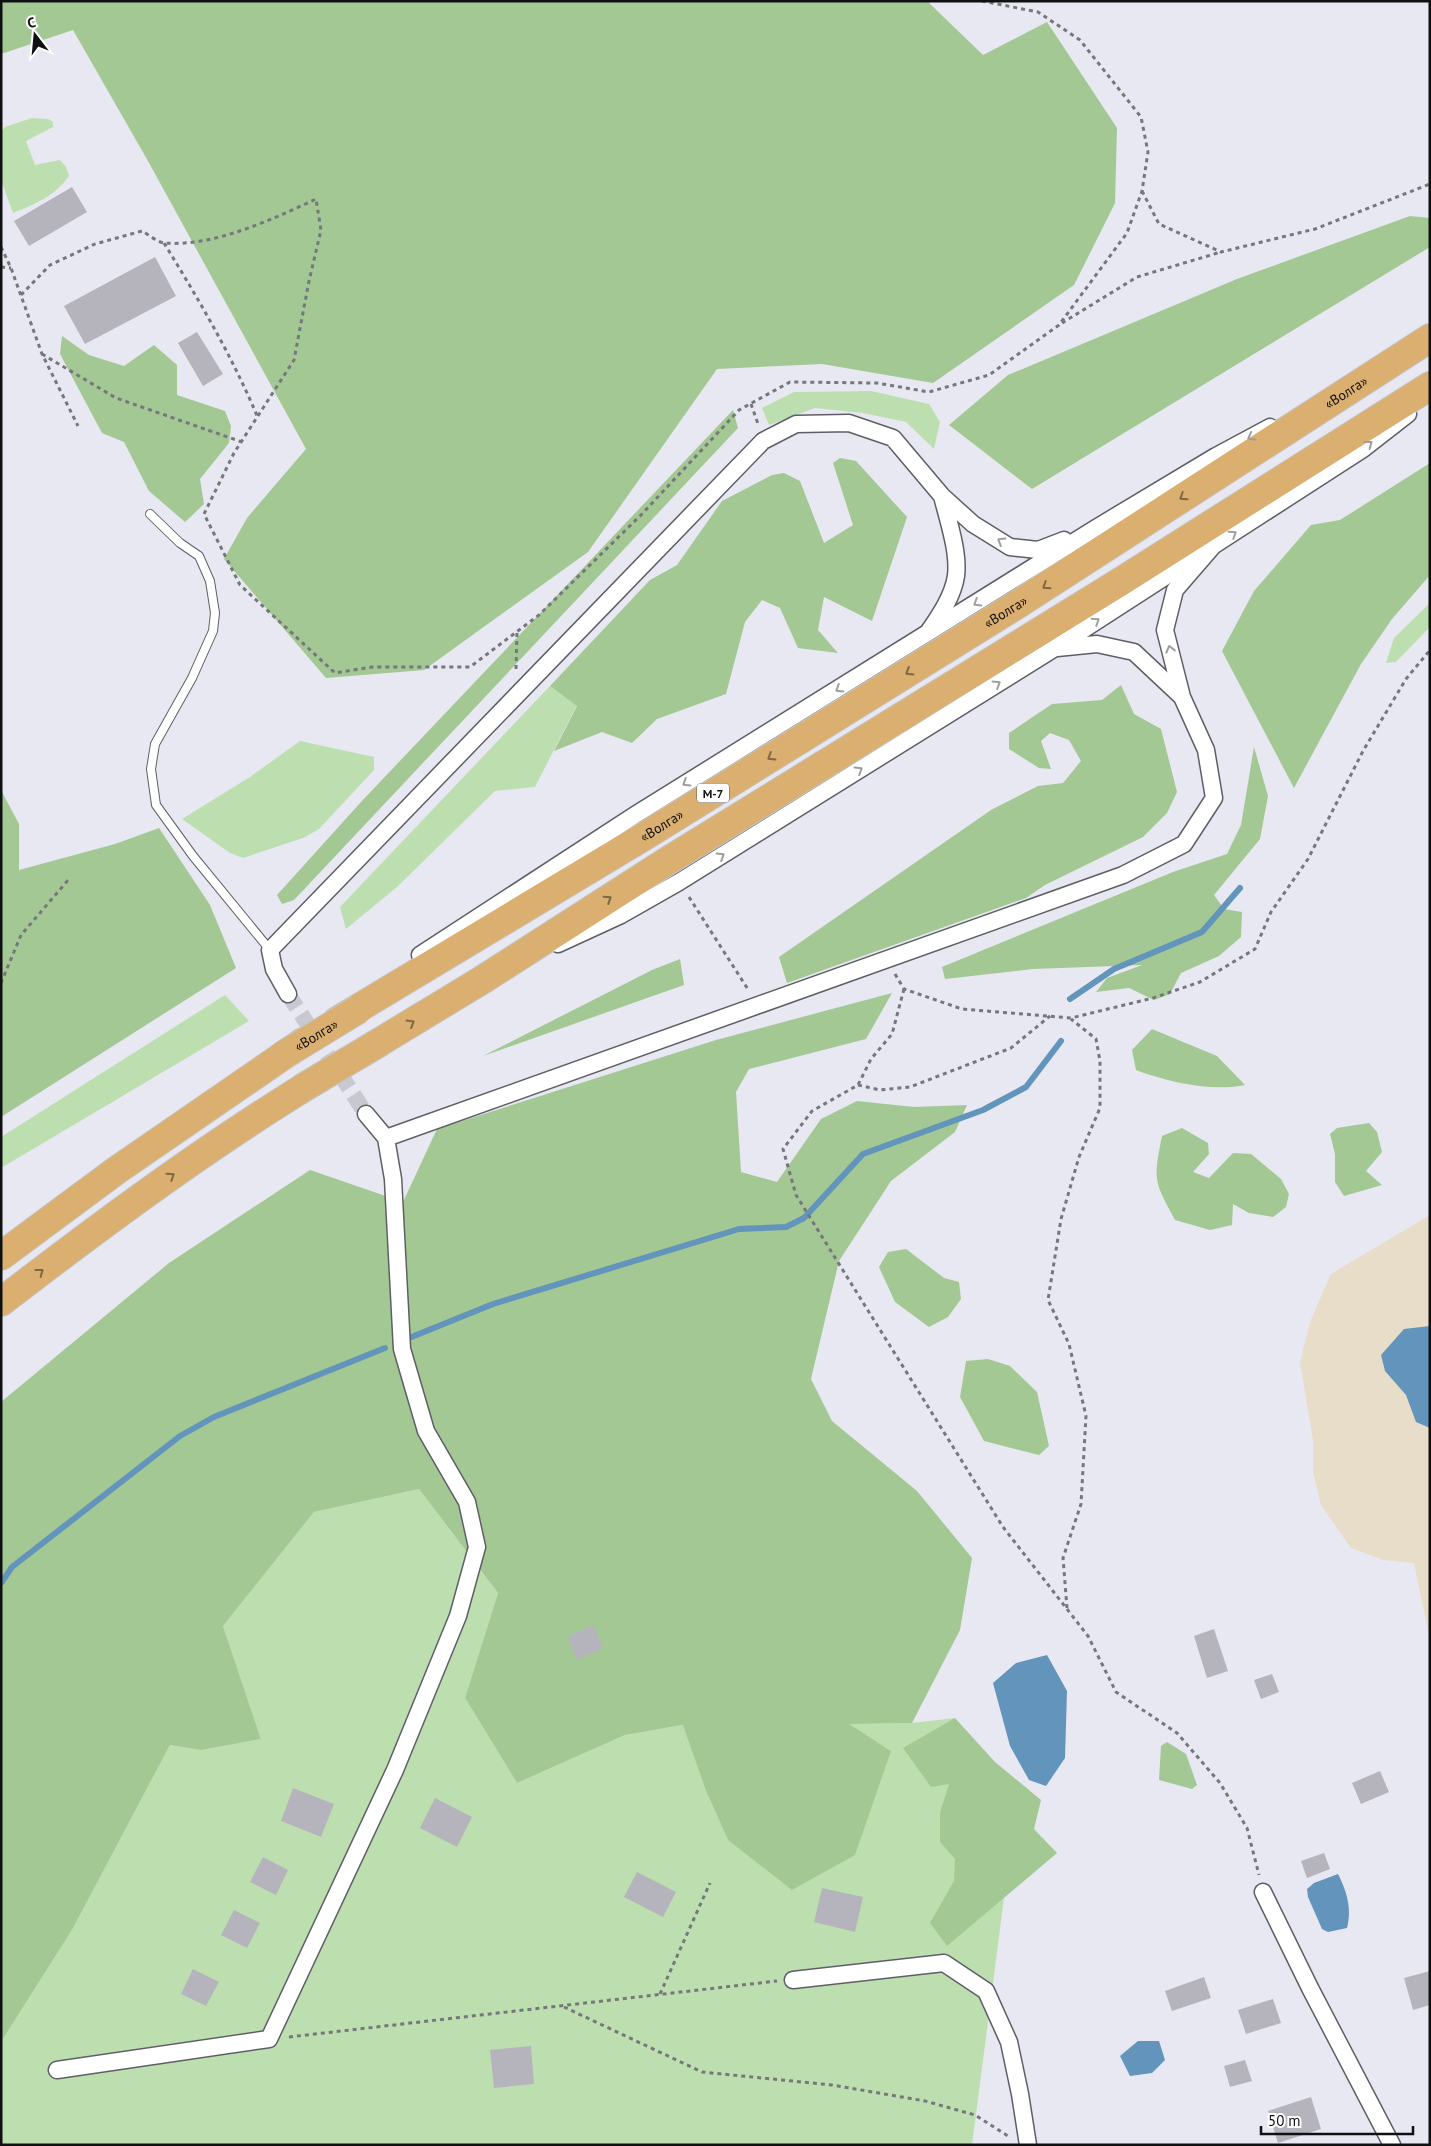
<svg xmlns="http://www.w3.org/2000/svg" width="1431" height="2146" viewBox="0 0 1431 2146" font-family="'PT Sans',sans-serif">
	<rect width="100%" height="100%" fill="#e7e8f1"/>
	<!-- industrial -->
	<path fill="#e8ddc9" d="M1430,1215V1640L1414,1563L1384,1560L1351,1548L1321,1505L1313,1472V1440L1300,1362L1310,1322L1331,1274Z"/>
	<!-- green -->
	<path fill="#bddfb0" d="M32,118L48,119L53,122V127L26,141L35,165L60,160L66,167L69,176C55,196 35,204 13,213L1,180V132L5,127Z
		M871,391L929,404L940,422L934,449L906,422L863,413L815,408L769,425L762,408L794,392Z
		M1430,603V627L1396,662L1386,663L1394,638Z
		M550,686L577,705L535,787L495,791L397,887L346,929L340,907Z
		M300,741L374,757V770L319,829L303,838L243,858L230,853L182,819L250,777Z
		M225,995L249,1021L1,1168V1137Z
		M419,1489L498,1593L465,1698L517,1783L625,1735L684,1725L706,1791L728,1840L891,1751L848,1724L912,1723L955,1718L1004,1898L972,2145H1V2042L72,1930L170,1745L201,1750L261,1739L223,1626L314,1512Z"/>
	<!-- forest -->
	<path fill="#a3c894" d="M1,1H927L983,55L1047,22L1117,128L1115,203L1074,285L933,383L822,364L717,369L588,552L424,670L326,678L224,559L247,518L306,449L148,161L73,30L1,54Z
		M1410,216L1430,218V247L1032,489L949,425L1008,375L1237,279Z
		M62,336L89,355L124,366L154,345L177,365V395L225,411L231,426L229,443L200,479L204,504L185,522L149,491L124,442L102,433L60,354Z
		M733,410L738,428L294,900L282,904L277,895L361,802Z
		M840,458L856,461L907,517L872,621L824,597L818,630L838,653L798,648L780,608L762,600L745,622L726,694L657,719L632,743L602,732L554,751L577,706L550,686L650,580L677,565L722,501L772,475L784,473L800,481L824,543L853,525L833,463Z
		M1430,463V575L1392,619L1361,664L1294,788L1222,651L1254,591L1311,525L1340,520Z
		M1121,685L1134,714L1161,729L1177,792L1167,813L1143,837L1045,885L1026,898L787,983L779,957L991,810L1038,786L1063,783L1081,761L1069,740L1050,733L1041,741L1051,769L1039,768L1009,749V733L1052,704L1102,700Z
		M1254,747L1268,796L1260,839L1214,895L1224,909L1242,912L1241,937L1219,956L1181,973L1170,994L1154,1000L1129,988L1096,992L1107,978L1142,965L1033,969L945,979L942,967L1173,872L1227,854L1241,825Z
		M1,790L19,824V870L115,844L159,828L210,905L236,968L1,1117Z
		M680,959L684,985L483,1056L652,970Z
		M892,993L866,1039L749,1069L736,1092L741,1172L777,1182L821,1119L857,1101L914,1107L967,1105L955,1132L891,1181L839,1261L811,1379L832,1421L917,1491L972,1558L960,1630L912,1723L849,1724L891,1751L855,1855L792,1890L728,1840L706,1791L683,1725L625,1735L517,1783L465,1698L498,1593L419,1489L314,1512L223,1626L261,1739L201,1750L170,1745L72,1930L1,2042V1402L169,1263L310,1170L403,1202L437,1129L716,1040Z
		M1152,1029L1217,1056L1245,1085C1213,1092 1167,1082 1136,1070L1132,1050Z
		M1369,1123L1377,1132L1382,1152L1366,1171L1382,1185L1344,1196L1335,1182V1154L1330,1134L1337,1128Z
		M1182,1128L1208,1143L1209,1154L1193,1172L1209,1178L1233,1153L1251,1154L1281,1179L1289,1194L1286,1207L1273,1217L1249,1213L1233,1204L1232,1225L1210,1230L1175,1220C1154,1181 1153,1181 1162,1136Z
		M906,1249L944,1278L959,1282L961,1299L948,1317L929,1327L895,1302L879,1267L888,1252Z
		M988,1359L1010,1366L1037,1392L1049,1446L1039,1455L984,1441L960,1397L966,1361Z
		M955,1718L995,1762L1041,1800L1034,1829L1057,1853L947,1946L930,1923L954,1881L955,1859L940,1842V1813L949,1784L931,1787L903,1748Z
		M1167,1742L1186,1754L1197,1785L1192,1789L1159,1780L1161,1746Z"/>
	<!-- water -->
	<path fill="#6294bc" d="M1430,1326V1428L1416,1422L1406,1395L1385,1371L1381,1355L1404,1329Z
		M1047,1655L1067,1691L1065,1758L1046,1786L1029,1780L1010,1746L993,1683L1016,1663Z
		M1338,1874C1347,1892 1352,1908 1347,1928L1328,1932L1322,1929L1308,1897L1307,1889L1314,1883Z
		M1138,2041H1159L1165,2060L1152,2073L1130,2076L1120,2056Z"/>
	<g fill="none" stroke-linecap="round" stroke-linejoin="round">
		<!-- stream -->
		<path stroke="#6294bc" stroke-width="6" d="M1070,999L1114,969L1202,932L1240,888
			M409,1338L493,1304L739,1229L786,1227L804,1218L863,1154L983,1110L1026,1087L1061,1041
			M1,1583L12,1567L180,1436L214,1417L385,1348"/>
	</g>
	<!-- building -->
	<path fill="#b5b4bd" d="M72,187L87,212L29,246L14,221Z
		M155,257L176,296L85,344L64,306Z
		M197,332L223,374L203,386L178,343Z
		M593,1625L603,1648L577,1660L567,1637Z
		M1214,1629L1228,1671L1207,1678L1194,1636Z
		M1272,1674L1279,1692L1261,1699L1254,1680Z
		M1380,1771L1389,1792L1361,1804L1352,1783Z
		M293,1788L334,1804L321,1837L281,1821Z
		M435,1798L472,1817L457,1847L420,1828Z
		M1324,1853L1330,1869L1307,1878L1301,1861Z
		M263,1857L288,1870L276,1895L250,1882Z
		M637,1872L676,1892L663,1917L624,1897Z
		M822,1888L863,1897L855,1932L814,1922Z
		M234,1910L260,1923L247,1948L221,1935Z
		M193,1969L219,1982L206,2006L181,1994Z
		M1430,1971V2005L1413,2010L1404,1978Z
		M1204,1977L1211,1998L1172,2011L1165,1991Z
		M1273,1999L1281,2023L1246,2034L1238,2010Z
		M531,2046L534,2084L494,2088L490,2050Z
		M1245,2060L1252,2081L1230,2087L1224,2066Z
		M1311,2097L1321,2129L1278,2143L1268,2111Z"/>
	<g fill="none" stroke-linecap="round" stroke-linejoin="round">
		<!-- street-tunnel -->
		<path stroke="#c7c8d0" stroke-width="16" stroke-dasharray="16 8" stroke-linecap="butt" d="M288,994L366,1114"/>
		<!-- lane casing -->
		<g stroke="#5e5f66" stroke-width="10">
			<path id="lane" d="M150,514L180,543L199,556L210,581L215,613L213,631L192,678L155,744L151,769L156,805L193,856L270,950"/>
		</g>
		<!-- street casing -->
		<g stroke="#5e5f66" stroke-width="19">
			<path id="street" d="M929,631C940,615 953,596 956,576C959,552 948,520 942,496
				M1057,648L1097,644L1134,652L1182,697
				M558,944L621,915L679,882L1055,648L1363,449L1408,414
				M420,955L635,815L1096,528L1216,456L1270,427
				M288,994L274,969L270,950L763,441L796,424L849,423L893,438L942,496L973,524L1010,547L1038,550L1064,540
				M366,1114L386,1138L1123,875L1184,844L1214,798L1206,750L1182,697L1165,630L1175,590L1213,546
				M1263,1892L1310,1988L1392,2145
				M793,1980L944,1963L986,1991L1009,2042L1020,2094L1028,2145
				M57,2070L269,2039L395,1770L458,1616L477,1547L467,1502L426,1431L402,1349L393,1179L386,1138"/>
		</g>
		<!-- highway casing -->
		<g stroke="#c5c6c6" stroke-width="30">
			<g id="highway">
				<path id="s1" d="M337,1021L648,834L1018,604L1430,338"/>
				<path d="M360,1054L482,980L666,862L1120,582L1430,386"/>
				<path d="M1,1256L117,1170L303,1042"/>
				<path d="M1,1302C105,1222 209,1145 321,1077"/>
			</g>
		</g>
		<!-- path -->
		<path stroke="#76777c" stroke-width="3" stroke-dasharray="4 4" stroke-linecap="butt" d="M1142,191L1159,224L1221,252L1315,229L1430,184
			M164,243C199,300 232,356 258,418
			M1,247L11,268L42,354L78,426
			M1,267L11,268
			M21,295L50,265L95,244L142,231C148,234 158,243 165,243C214,247 273,219 316,199L321,230L309,281L294,360L234,453L204,514L240,585L335,673L372,667H470L539,615L641,515L739,410L790,382L877,383L929,392L989,375L1059,325L1127,233L1142,191L1148,152L1141,117L1080,40L1038,12L982,1
			M1062,323L1137,277L1221,252
			M42,354L116,398L242,442
			M751,404L758,424
			M516,669L517,632
			M689,897L749,991
			M895,974L904,989L962,1009L1071,1018L1153,998L1200,982L1255,949L1271,912L1308,859L1363,751L1406,679L1430,650
			M1,983L21,935L69,879
			M904,989L892,1034L871,1059L858,1085L812,1111L783,1149L796,1195L1003,1527L1088,1636L1116,1692L1177,1733L1220,1783L1247,1828L1259,1875
			M858,1085L880,1090L910,1087L1011,1048L1050,1016
			M1067,1608L1063,1558L1081,1504L1086,1416L1069,1344L1048,1300L1061,1219L1079,1157L1100,1108V1061L1096,1039L1071,1019
			M660,1994L710,1883
			M564,2007L702,2072L832,2085L925,2101L975,2115L1008,2136
			M289,2037L777,1981"/>
		<!-- lane -->
		<use href="#lane" stroke="#fff" stroke-width="8"/>
		<!-- street -->
		<use href="#street" stroke="#fff" stroke-width="16"/>
		<!-- highway -->
		<use href="#highway" stroke="#dbaf6f" stroke-width="28"/>
		<!-- highway-bridge casing -->
		<g stroke="#c5c6c6" stroke-width="30" stroke-linecap="butt">
			<g id="highway-bridge">
				<path id="s2" d="M282,1056L359,1009"/>
				<path d="M301,1089L380,1042"/>
			</g>
		</g>
		<!-- highway-bridge -->
		<use href="#highway-bridge" stroke="#dbaf6f" stroke-width="28"/>
	</g>
	<!-- one-way arrows -->
	<defs><path id="oneway-chevron" d="M-2-3.5L2.5 0L-2 3.5" fill="none" stroke-width="1.6" stroke-linecap="round" stroke-linejoin="round" transform="scale(1.25)"/></defs>
	<g stroke="#9f9fa0">
		<use href="#oneway-chevron" transform="translate(1251 437) rotate(152)"/>
		<use href="#oneway-chevron" transform="translate(1369 444) rotate(-37)"/>
		<use href="#oneway-chevron" transform="translate(1233 534) rotate(-33)"/>
		<use href="#oneway-chevron" transform="translate(1001 541) rotate(-148)"/>
		<use href="#oneway-chevron" transform="translate(977 603) rotate(148)"/>
		<use href="#oneway-chevron" transform="translate(1096 621) rotate(-33)"/>
		<use href="#oneway-chevron" transform="translate(1170 649) rotate(-104)"/>
		<use href="#oneway-chevron" transform="translate(997 684) rotate(-32)"/>
		<use href="#oneway-chevron" transform="translate(839 689) rotate(148)"/>
		<use href="#oneway-chevron" transform="translate(859 770) rotate(-32)"/>
		<use href="#oneway-chevron" transform="translate(686 783) rotate(148)"/>
		<use href="#oneway-chevron" transform="translate(721 856) rotate(-32)"/>
	</g>
	<g stroke="#7f6745">
		<use href="#oneway-chevron" transform="translate(1183 497) rotate(147)"/>
		<use href="#oneway-chevron" transform="translate(1046 586) rotate(147)"/>
		<use href="#oneway-chevron" transform="translate(909 672) rotate(148)"/>
		<use href="#oneway-chevron" transform="translate(771 757) rotate(148)"/>
		<use href="#oneway-chevron" transform="translate(608 899) rotate(-33)"/>
		<use href="#oneway-chevron" transform="translate(411 1023) rotate(-31)"/>
		<use href="#oneway-chevron" transform="translate(171 1176) rotate(-34)"/>
		<use href="#oneway-chevron" transform="translate(40 1272) rotate(-37)"/>
	</g>
	<g text-anchor="middle" dominant-baseline="central" stroke-width="4" stroke-linejoin="round" paint-order="stroke">
		<!-- shield labels -->
		<rect fill="#fff" stroke="#575859" stroke-width="1" x="697" y="783.5" width="32" height="19" rx="4"/>
		<g font-size="12" font-weight="bold" fill="#0f1012">
			<text x="713" y="793">М-7</text>
		</g>
		<!-- street labels -->
		<g font-size="14" fill="#0f1012" stroke="#fff">
			<text stroke="none"><textPath href="#s1" startOffset="1189">«Волга»</textPath></text>
			<text stroke="none"><textPath href="#s1" startOffset="784">«Волга»</textPath></text>
			<text stroke="none"><textPath href="#s1" startOffset="379">«Волга»</textPath></text>
			<text stroke="none"><textPath href="#s2" startOffset="40">«Волга»</textPath></text>
		</g>
	</g>
	<!-- border -->
	<rect width="1431" height="2146" fill="none" stroke="#0f1012" stroke-width="5"/>
	<!-- north arrow -->
	<g transform="translate(35 35) rotate(344)" stroke="#ffffff" stroke-width="4" paint-order="stroke">
	<path d="M0-4L9 19L0 12L-9 19Z" fill="#0f1012"/>
	<text y="-8" font-size="14" font-weight="bold" text-anchor="middle" fill="#0f1012">С</text>
	</g>
	<!-- scale -->
	<path d="M1261 2126v8h152v-8" fill="none" stroke="#0f1012" stroke-width="2.5"/>
	<text x="1268" y="2126" font-size="15" fill="#0f1012" stroke="#ffffff" stroke-width="4" paint-order="stroke">50 m</text>
</svg>
